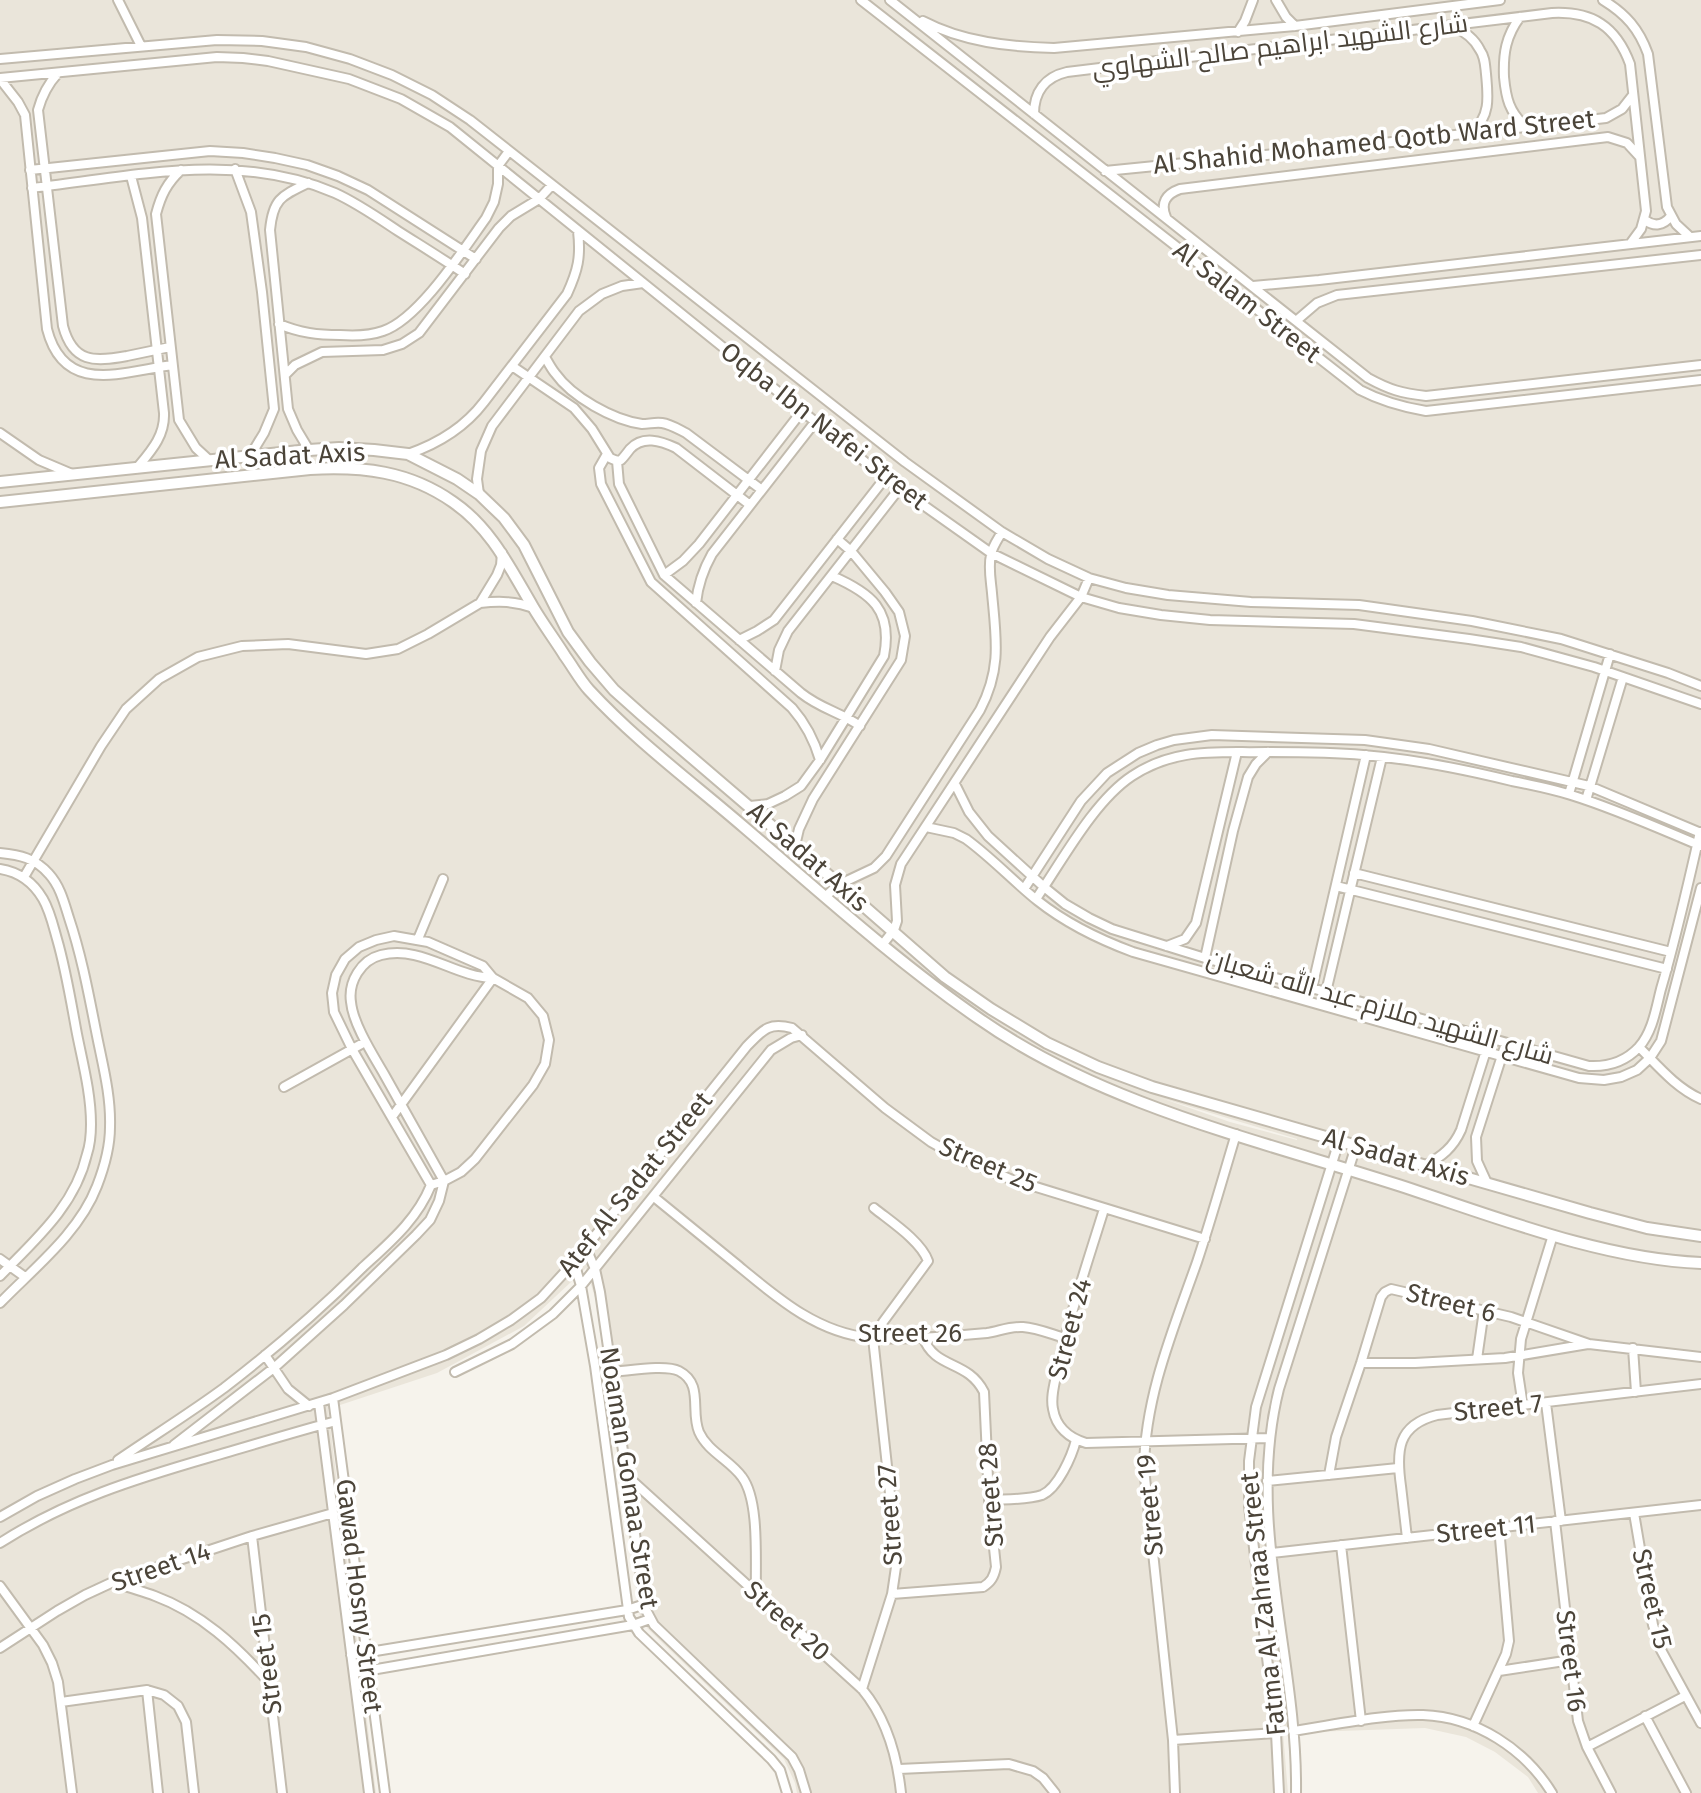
<svg xmlns="http://www.w3.org/2000/svg" width="1701" height="1793" viewBox="0 0 1701 1793" font-family="'Fira Sans',Cairo,sans-serif">
	<rect width="100%" height="100%" fill="#f6f3ec"/>
	<!-- residential -->
	<path fill="#eae5da" fill-rule="evenodd" d="M0,0H1701V1793H1538L1528,1777L1495,1752L1466,1737L1425,1728L1283,1733L1288,1793H797L795,1783L784,1759L648,1629L640,1617L597,1304L586,1268L524,1326L437,1373L328,1409L376,1793H0ZM1161,1098L1297,1139V1140L1230,1122Z"/>
	<g fill="none" stroke-linecap="round" stroke-linejoin="round">
		<!-- minor casing -->
		<g stroke="#c2bbae" stroke-width="12">
			<path id="minor" d="M118,0L141,46
				M861,0L1360,390C1381,401 1402,407 1426,411L1701,380
				M890,0L1368,378C1390,390 1401,393 1426,396L1701,365
				M1276,0L1286,17L1295,26
				M1603,0C1626,14 1639,29 1648,54L1667,207L1676,224L1690,237
				M1520,17C1506,36 1503,53 1504,77C1506,98 1509,112 1526,127
				M923,21C963,42 1010,47 1054,48L1295,26L1500,0
				M1452,26C1464,31 1474,38 1480,50C1485,57 1485,65 1486,74C1488,96 1491,116 1472,132
				M1238,32L1245,21L1253,0
				M0,59L217,40L262,41L306,47L350,59L392,75L432,95L470,120L905,462L1002,532L1048,559L1089,578L1126,588L1168,595L1251,602L1359,605L1472,621L1561,639L1668,673L1701,686
				M58,73C48,84 42,95 38,110L63,326C73,363 94,362 127,356C141,353 156,350 170,347
				M0,78L217,57L243,58L268,61L349,79L401,99L450,127L885,478L991,553L1081,597L1119,608L1161,615L1210,620L1354,624L1469,639L1521,647L1594,667L1701,704
				M0,79L18,102L25,115L47,329C64,396 122,372 172,365
				M1034,114C1034,92 1045,77 1067,72L1552,13C1592,11 1616,26 1630,64L1646,211L1641,229L1630,244
				M235,169L251,212L262,292L274,409L264,433L250,456
				M30,170L210,151L243,153L275,158L307,165L338,176L368,190L476,259
				M181,170C167,183 161,195 156,214L179,420L196,448L209,460
				M1105,171L1356,146L1606,118L1622,109L1633,95
				M131,176L142,218L164,413C165,436 151,451 137,468
				M308,183C281,196 273,199 270,230L288,409L297,430L309,450
				M32,188C133,176 238,151 335,193C357,203 377,217 398,231C420,245 443,259 465,274
				M1166,217C1160,203 1166,194 1180,189L1608,137L1627,143L1639,156
				M1645,220C1654,227 1663,226 1671,216
				M1253,286L1319,280L1701,236
				M1296,321L1317,303L1337,295L1701,255
				M279,324C300,333 318,335 340,335C354,336 369,336 383,331C419,319 463,250 486,218L494,202L498,184V166L509,151
				M545,357C548,362 551,368 555,373C572,397 613,420 642,424C649,424 655,422 662,423C670,424 678,429 686,433L762,490
				M512,366L574,408L592,429L610,458L617,461L621,460C624,457 627,453 630,449C643,435 661,441 676,448L750,505
				M285,375L295,365L322,352L383,350L402,344L419,333L499,228L511,216L539,199L552,185
				M0,433L39,460L72,474
				M408,454C437,444 465,427 484,402L567,294C578,270 581,257 578,231
				M607,454L599,468L601,484L651,582L792,708C806,724 814,739 820,760
				M617,461L619,484L664,575L801,693C821,709 840,712 860,726
				M479,494L477,479L481,451L492,426L579,311L602,294L622,286L643,283
				M664,575L683,561L699,544L802,411
				M480,603C499,601 515,601 534,608
				M696,603C698,584 703,570 712,554L815,422
				M739,640L757,631L774,620L885,478
				M775,671L779,650L788,631L899,489
				M955,784L969,812L988,836L1044,887L1065,904L1089,918L1112,929L1205,958L1589,1066C1608,1067 1626,1061 1639,1047C1653,1031 1656,1008 1661,989C1676,938 1688,885 1700,832
				M1569,794L1610,654
				M1586,800L1623,677
				M750,806L768,804L785,796L801,786L820,760L884,656C893,610 871,593 832,576
				M926,827L954,833L966,839C992,858 1013,881 1038,901C1067,924 1098,939 1133,952L1579,1078L1604,1080L1621,1077L1637,1070L1650,1058L1661,1041L1701,888
				M795,846L799,829L813,799L901,660L905,636L899,612L885,592L851,551L837,539
				M0,853C20,855 35,858 49,874C60,886 64,902 69,918C82,957 89,996 97,1036C103,1066 111,1096 110,1127C110,1147 104,1168 97,1186C79,1233 34,1268 0,1303
				M0,869C19,872 33,882 43,899C50,911 53,925 57,939C66,970 71,1002 77,1034C83,1064 91,1094 91,1124C91,1134 90,1145 87,1154C75,1206 35,1240 0,1276
				M1354,873L1671,952
				M24,877L101,746L126,709L159,679L198,657L242,646L288,644L366,654L398,649L428,634L480,603L497,575L501,565L502,553
				M1336,886L1667,969
				M1024,889L1081,801L1107,773L1138,753L1157,745L1174,740L1212,735L1365,740L1429,749L1589,786L1701,833
				M825,897L838,885L874,868L886,856L980,710C1002,668 996,638 992,593C991,581 988,567 991,555C992,547 998,539 1002,532
				M1036,899C1062,861 1094,801 1132,776C1176,747 1217,753 1266,752C1299,752 1331,752 1363,755C1414,759 1463,769 1512,781C1532,785 1552,789 1571,795C1616,809 1658,828 1701,846
				M418,939L443,879
				M882,945L894,930L897,921L895,885L901,864L1050,637L1081,597L1089,578
				M1167,946L1185,939L1196,923L1237,752
				M1205,958L1233,831L1248,777L1256,764L1268,752
				M1312,988L1366,755
				M1326,992L1382,757
				M1639,1047C1658,1066 1676,1088 1701,1099
				M284,1087L365,1042
				M392,1117L493,978
				M1425,1166C1442,1156 1453,1148 1461,1130L1490,1038
				M1487,1183L1477,1161L1476,1137L1506,1043
				M654,1197C681,1219 708,1241 735,1263C775,1296 816,1333 871,1338C904,1340 954,1336 987,1333C999,1331 1011,1326 1023,1327C1037,1328 1051,1334 1065,1338
				M874,1208C890,1221 921,1241 928,1261L883,1322L881,1328V1338
				M1104,1209C1088,1261 1070,1313 1058,1366C1056,1380 1050,1395 1053,1409C1056,1427 1069,1438 1086,1443L1269,1438
				M586,1248L595,1269L600,1292L646,1610L654,1625L792,1757L799,1770L806,1793
				M0,1259L25,1277
				M574,1262L581,1286L595,1366L629,1617L639,1633L771,1759L780,1770L787,1793
				M1633,1348L1636,1392
				M265,1355L288,1389L309,1406
				M1477,1359L1484,1310
				M1361,1363H1415L1505,1358L1588,1344
				M455,1372L512,1344L553,1314L581,1286L771,1050L791,1038L802,1035
				M611,1372C628,1371 665,1364 679,1371C704,1384 690,1411 699,1432C708,1452 730,1460 742,1477C760,1501 755,1562 756,1593
				M333,1398L385,1793
				M319,1403L369,1793
				M1546,1403L1561,1521
				M1523,1406L1518,1373L1521,1339L1553,1235
				M174,1445L275,1367L344,1305L416,1235L430,1220L439,1201L444,1181C424,1146 404,1110 384,1074C373,1055 353,1024 351,1002C348,982 361,960 381,955C422,945 454,977 493,978
				M118,1460C153,1436 190,1413 224,1388C272,1351 319,1311 362,1268C389,1243 417,1220 431,1185L352,1049L334,1012L332,993L336,975L345,959L359,947L376,940L394,936L428,942L483,966L493,978L528,998L543,1016L549,1040L545,1064L533,1085L475,1159L461,1172L444,1181L431,1185
				M1329,1475L1336,1437L1361,1363L1381,1297L1385,1292L1391,1289L1511,1317L1589,1344L1701,1357
				M627,1476L862,1689C887,1719 897,1755 901,1793
				M1267,1481L1398,1468
				M989,1500C1006,1499 1027,1500 1042,1495C1058,1488 1072,1456 1076,1440
				M1634,1513L1653,1625L1661,1650L1701,1723
				M0,1517L37,1496L75,1479L112,1465L333,1398L446,1355L479,1339L511,1320L541,1298L574,1262L747,1046C763,1030 768,1022 792,1028L885,1108L931,1142L956,1156L1010,1179L1205,1239
				M1555,1521L1578,1721L1587,1747L1611,1793
				M252,1536L282,1793
				M1407,1538C1405,1520 1403,1503 1401,1486C1396,1451 1397,1425 1437,1415L1701,1384
				M0,1543C67,1500 135,1479 211,1457C253,1445 294,1432 336,1421
				M1341,1545L1361,1721
				M1272,1553L1701,1505
				M114,1583C128,1587 142,1591 155,1596C201,1613 236,1646 268,1681
				M0,1586L43,1645L52,1663L58,1682L72,1793
				M892,1594L983,1587C991,1582 994,1577 996,1567L989,1500L984,1392C967,1359 935,1370 923,1337
				M0,1648L57,1611L85,1595L113,1582L252,1536L333,1513
				M351,1655L627,1610L645,1604
				M1499,1671L1571,1660
				M354,1673L633,1625L650,1619
				M862,1689L892,1594L896,1567L894,1530L873,1338
				M147,1690L158,1793
				M61,1702L147,1690L164,1695L178,1706L186,1722L194,1793
				M1645,1716L1686,1793
				M1473,1726L1506,1654L1509,1641L1499,1527
				M1293,1731C1334,1725 1383,1714 1423,1715C1476,1717 1525,1749 1552,1793
				M1173,1740L1276,1733
				M1587,1747L1685,1696
				M899,1769L1009,1764L1033,1771L1043,1778L1055,1793
				M1175,1793L1173,1740L1144,1468C1145,1396 1173,1330 1197,1262C1211,1220 1223,1177 1236,1134
				M1279,1793L1276,1733L1249,1506V1461L1256,1407L1339,1141
				M1296,1793C1298,1658 1245,1523 1279,1389L1356,1146"/>
		</g>
		<!-- tertiary casing -->
		<g stroke="#c2bbae" stroke-width="14">
			<path id="tertiary" d="M0,482L309,450L339,448L374,450L408,454L457,479L479,494L504,518L524,545L568,632L590,662L614,690L642,715L795,846L945,977L991,1009L1047,1043L1098,1067L1152,1087L1590,1213L1647,1228L1701,1236
				M0,502L310,469C362,466 409,471 453,502C491,528 510,568 533,607C543,624 555,640 565,656C573,667 580,680 589,690C636,741 693,783 745,828C821,893 896,961 978,1018C1100,1104 1254,1139 1395,1184C1491,1215 1600,1259 1701,1263"/>
		</g>
		<!-- minor -->
		<use href="#minor" stroke="#fff" stroke-width="8"/>
		<!-- tertiary -->
		<use href="#tertiary" stroke="#fff" stroke-width="10"/>
	</g>
	<g text-anchor="middle" dominant-baseline="central" stroke-width="7" stroke-linejoin="round" paint-order="stroke">
		<!-- street labels -->
		<g font-size="26" fill="#4b4439" stroke="#fff">
			<text transform="translate(1280 46) rotate(-7)">شارع الشهيد ابراهيم صالح الشهاوي</text>
			<text transform="translate(1374 142) rotate(-6)">Al Shahid Mohamed Qotb Ward Street</text>
			<text transform="translate(1247 302) rotate(38)">Al Salam Street</text>
			<text transform="translate(824 426) rotate(38)">Oqba Ibn Nafei Street</text>
			<text transform="translate(290 456) rotate(-3)">Al Sadat Axis</text>
			<text transform="translate(808 857) rotate(41)">Al Sadat Axis</text>
			<text transform="translate(1380 1007) rotate(16)">شارع الشهيد ملازم عبد الله شعبان</text>
			<text transform="translate(1396 1157) rotate(16)">Al Sadat Axis</text>
			<text transform="translate(988 1165) rotate(23)">Street 25</text>
			<text transform="translate(635 1184) rotate(-51)">Atef Al Sadat Street</text>
			<text transform="translate(1451 1303) rotate(14)">Street 6</text>
			<text transform="translate(1070 1329) rotate(-75)">Street 24</text>
			<text x="910" y="1333">Street 26</text>
			<text transform="translate(1498 1408) rotate(-6)">Street 7</text>
			<text transform="translate(629 1478) rotate(81)">Noaman Gomaa Street</text>
			<text transform="translate(991 1495) rotate(-94)">Street 28</text>
			<text transform="translate(1150 1505) rotate(-95)">Street 19</text>
			<text transform="translate(890 1515) rotate(-94)">Street 27</text>
			<text transform="translate(1486 1529) rotate(-6)">Street 11</text>
			<text transform="translate(161 1567) rotate(-19)">Street 14</text>
			<text transform="translate(359 1596) rotate(83)">Gawad Hosny Street</text>
			<text transform="translate(1652 1599) rotate(77)">Street 15</text>
			<text transform="translate(1263 1604) rotate(-96)">Fatma Al Zahraa Street</text>
			<text transform="translate(787 1621) rotate(42)">Street 20</text>
			<text transform="translate(1571 1661) rotate(83)">Street 16</text>
			<text transform="translate(267 1664) rotate(-97)">Street 15</text>
		</g>
	</g>
</svg>
